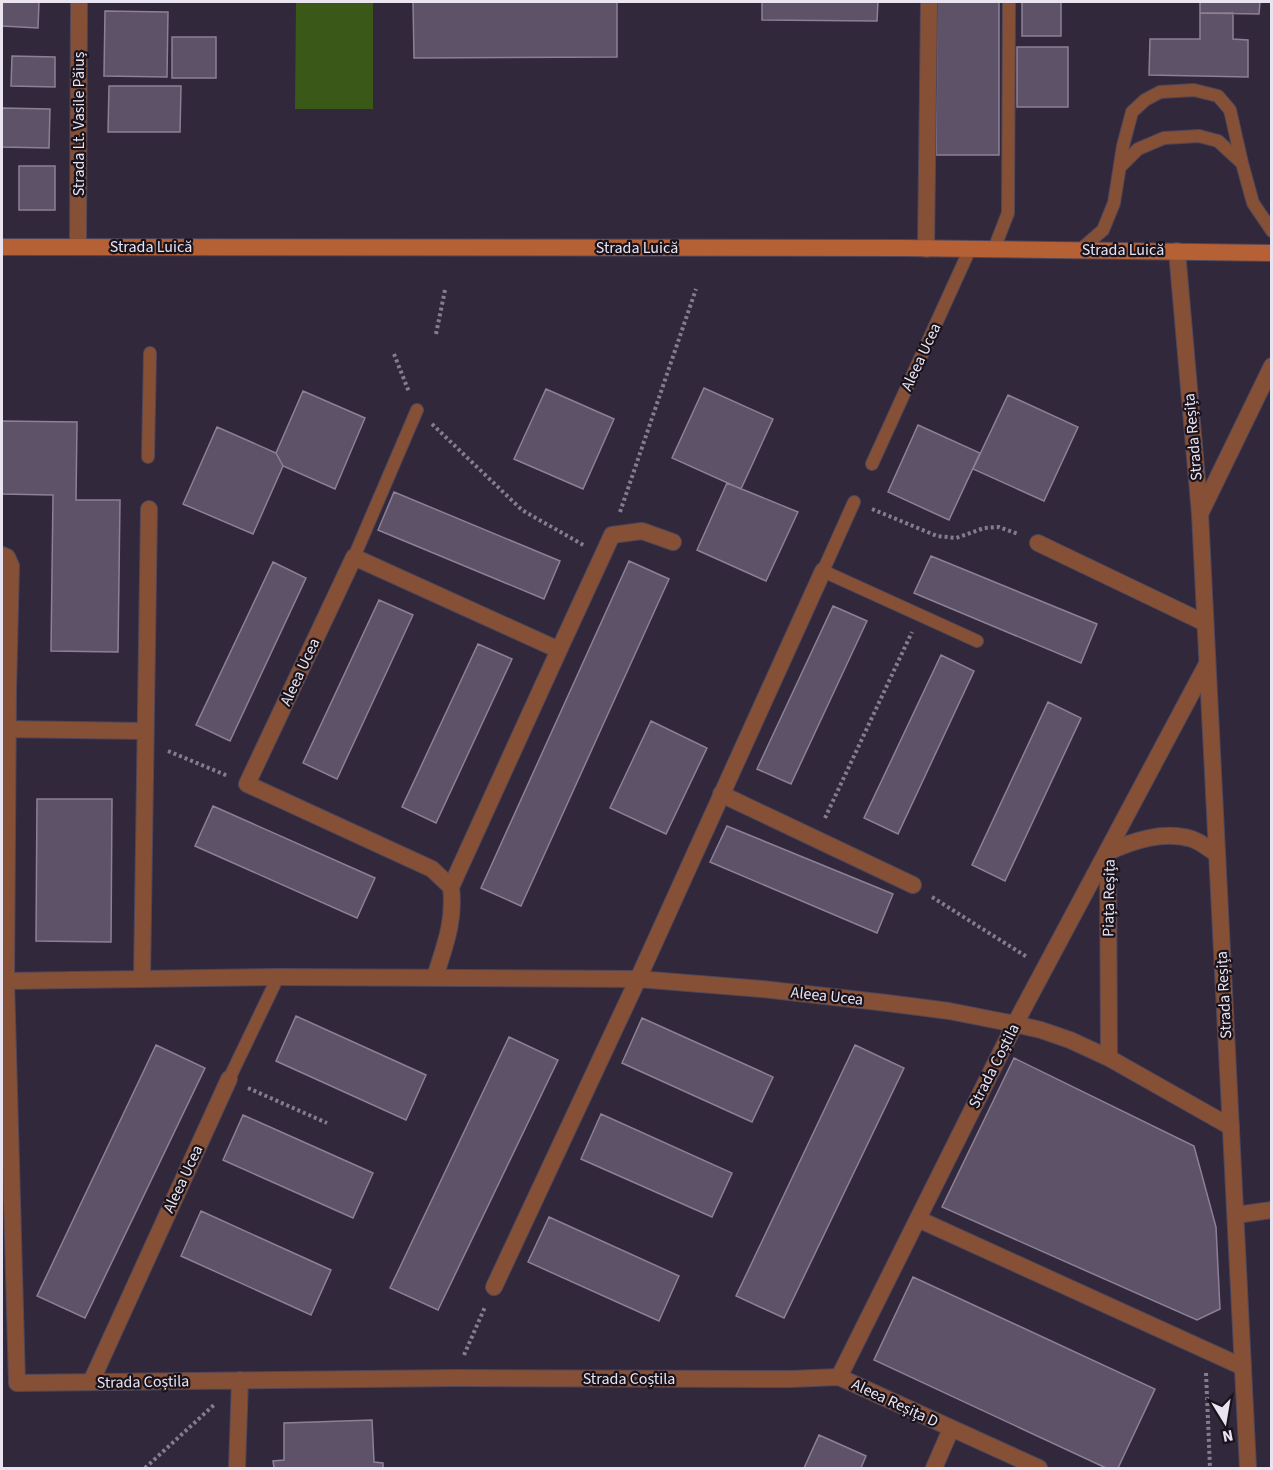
<svg xmlns="http://www.w3.org/2000/svg" width="1273" height="1470" viewBox="0 0 1273 1470" font-family="'Source Sans 3',sans-serif">
	<rect width="100%" height="100%" fill="#32283c"/>
	<!-- green -->
	<path fill="#3a5818" d="M296,2H373V109H295Z"/>
	<!-- building -->
	<path fill="#5d5268" stroke="#8c8097" stroke-width="1.5" d="M2,2H39L38,28L2,26Z
		M413,2H617V57L414,58Z
		M762,2H878L877,21L762,20Z
		M937,2H999V155H936Z
		M1022,2H1061V36H1022Z
		M1200,2H1260L1259,14L1200,13Z
		M105,11L168,12L167,77L104,76Z
		M1200,13H1233V39L1248,40V77L1149,75L1150,39H1200Z
		M172,37H216V78H172Z
		M1017,47H1068V107H1017Z
		M12,56L55,57V87L11,86Z
		M109,86H181L180,132H108Z
		M2,108L50,109L49,148L2,147Z
		M19,166H55V210H19Z
		M704,388L773,419L741,489L672,458Z
		M546,389L614,419L583,489L514,459Z
		M303,391L365,418L335,489L283,466L276,453Z
		M1008,395L1078,427L1044,501L973,469Z
		M2,421L77,422L76,500H120L118,652L51,651L53,495L2,494Z
		M918,425L980,453L949,520L888,492Z
		M217,427L276,453L283,466L253,534L183,504Z
		M727,483L798,512L766,581L697,550Z
		M394,492L560,561L544,599L378,530Z
		M931,556L1097,624L1081,663L914,593Z
		M629,561L669,579L521,906L481,888Z
		M273,562L306,578L230,741L196,725Z
		M379,600L413,615L337,779L303,763Z
		M833,606L867,621L791,784L757,769Z
		M478,644L512,659L436,823L402,807Z
		M941,655L974,671L898,834L864,818Z
		M1048,702L1081,718L1005,881L972,865Z
		M651,721L707,748L666,834L610,808Z
		M37,799H112L111,942L36,941Z
		M213,806L375,878L357,918L195,846Z
		M727,826L893,894L877,933L710,862Z
		M296,1016L426,1075L406,1120L276,1061Z
		M642,1018L773,1077L752,1122L622,1063Z
		M509,1037L558,1060L438,1310L390,1288Z
		M156,1045L205,1068L85,1318L37,1296Z
		M855,1045L904,1068L784,1318L736,1296Z
		M1014,1058L1194,1146L1216,1227L1220,1309L1197,1320L942,1207Z
		M601,1114L732,1173L712,1217L581,1159Z
		M243,1115L373,1173L353,1218L223,1160Z
		M201,1211L331,1270L311,1315L181,1256Z
		M549,1217L679,1276L659,1321L528,1262Z
		M913,1277L1155,1389L1118,1468H1106L874,1360Z
		M372,1420L374,1462L383,1463V1468H274L273,1461L284,1460V1423Z
		M819,1435L866,1456L861,1468H804Z"/>
	<g fill="none" stroke-linecap="round" stroke-linejoin="round">
		<!-- service casing -->
		<g stroke="#4f4659" stroke-width="14">
			<path id="service" d="M1120,167L1138,149L1164,138L1199,136L1218,141L1242,163
				M994,249L1008,213L1009,2
				M1080,250L1103,230L1114,203L1123,146L1132,112L1145,100L1160,92L1194,90L1218,96L1230,110L1242,163L1253,203L1272,231
				M148,457L150,353
				M872,464L970,249
				M854,502L823,571L977,641
				M354,557L417,410
				M229,1079L278,977"/>
		</g>
		<!-- pedestrian casing -->
		<g stroke="#4f4659" stroke-width="18">
			<path id="pedestrian" d="M91,1382L229,1079"/>
		</g>
		<!-- minor casing -->
		<g stroke="#4f4659" stroke-width="18">
			<path id="minor" d="M78,247L79,2
				M926,249L929,2
				M1038,543L1205,623
				M2,555L7,557L11,566L8,689L6,981L17,1383L455,1378L791,1379L839,1377L1039,1468
				M559,650L612,535L642,531L673,542
				M2,729L145,731
				M721,794L913,885
				M1108,852C1133,841 1164,830 1192,839C1201,842 1209,849 1217,854
				M1108,856L1109,1058
				M435,977C445,945 455,921 451,887L559,650L354,557L247,784L432,869L451,887
				M142,979L149,509
				M6,981L278,977L638,979L762,989L887,1003L949,1011L1015,1024L1041,1030L1070,1040L1109,1058L1231,1127
				M1236,1215L1272,1210
				M918,1219L1243,1367
				M494,1287L638,979L823,571
				M839,1377L1015,1024L1207,664
				M237,1468L240,1380
				M934,1468L951,1429"/>
		</g>
		<!-- tertiary casing -->
		<g stroke="#4f4659" stroke-width="18">
			<path id="tertiary" d="M1177,251L1200,514L1248,1468
				M1200,514L1272,366"/>
		</g>
		<!-- secondary casing -->
		<g stroke="#4f4659" stroke-width="18">
			<path id="secondary" d="M2,247L903,248L1272,253"/>
		</g>
		<!-- path -->
		<path stroke="#857d8e" stroke-width="4" stroke-dasharray="3 3" stroke-linecap="butt" d="M436,334L445,290
			M394,354L409,392
			M432,424L522,510L585,546
			M872,509L937,536L956,538L984,528L999,527L1018,534
			M620,512L696,289
			M168,751L228,776
			M825,818L912,632
			M932,897L1027,957
			M248,1088L327,1123
			M464,1355L485,1307
			M1206,1373L1210,1468
			M145,1468L215,1404"/>
		<!-- service -->
		<use href="#service" stroke="#855036" stroke-width="12"/>
		<!-- pedestrian -->
		<use href="#pedestrian" stroke="#855036" stroke-width="16"/>
		<!-- minor -->
		<use href="#minor" stroke="#855036" stroke-width="16"/>
		<!-- tertiary -->
		<use href="#tertiary" stroke="#855036" stroke-width="16"/>
		<!-- secondary -->
		<use href="#secondary" stroke="#b66035" stroke-width="16"/>
	</g>
	<g text-anchor="middle" dominant-baseline="central" stroke-width="4.5" stroke-linejoin="round" paint-order="stroke">
		<!-- street labels -->
		<g font-size="16" fill="#eae4f1" stroke="#18131c">
			<text transform="translate(79 124) rotate(-90)">Strada Lt. Vasile Păiuș</text>
			<text x="151" y="247">Strada Luică</text>
			<text x="637" y="248">Strada Luică</text>
			<text x="1123" y="250">Strada Luică</text>
			<text transform="translate(921 357) rotate(-65)">Aleea Ucea</text>
			<text transform="translate(1193 437) rotate(-95)">Strada Reșița</text>
			<text transform="translate(300 672) rotate(-65)">Aleea Ucea</text>
			<text transform="translate(1109 898) rotate(-89)">Piața Reșița</text>
			<text transform="translate(1224 995) rotate(-93)">Strada Reșița</text>
			<text transform="translate(827 996) rotate(6)">Aleea Ucea</text>
			<text transform="translate(994 1066) rotate(-63)">Strada Coștila</text>
			<text transform="translate(183 1179) rotate(-65)">Aleea Ucea</text>
			<text x="629" y="1379">Strada Coștila</text>
			<text transform="translate(143 1382) rotate(-1)">Strada Coștila</text>
			<text transform="translate(895 1403) rotate(25)">Aleea Reșița D</text>
		</g>
	</g>
	<!-- border -->
	<rect width="1273" height="1470" fill="none" stroke="#eae4f1" stroke-width="6"/>
	<!-- north arrow -->
	<g transform="translate(1225 1422) rotate(169)" stroke="#18131c" stroke-width="4.5" paint-order="stroke">
	<path d="M0-4.5L10 22L0 15L-10 22Z" fill="#eae4f1"/>
	<text y="-9" font-size="16" font-weight="bold" text-anchor="middle" fill="#eae4f1">N</text>
	</g>
</svg>
